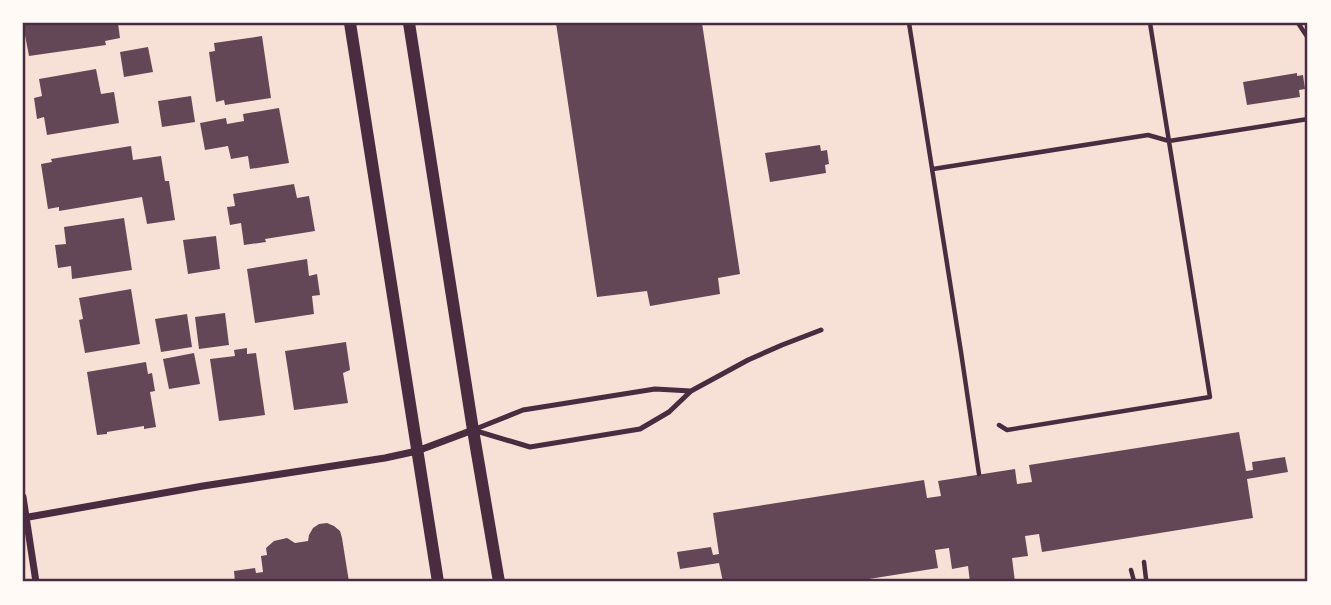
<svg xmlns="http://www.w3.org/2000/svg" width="1331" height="605" viewBox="0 0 1331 605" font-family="'Asap Condensed',sans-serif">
	<rect width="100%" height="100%" fill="#f7e1d7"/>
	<!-- building -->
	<path fill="#644757" d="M23,23H118L120,38L105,41L106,45L29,56L25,35H23Z
		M556,23H702L740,274L718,278L720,294L650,306L647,291L597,297Z
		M262,36L271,98L225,105L224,100L216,102L209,52L215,51L214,43Z
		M148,47L153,72L124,77L120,52Z
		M96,69L101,94L114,92L119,123L47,135L44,117L37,119L34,98L42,96L39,79Z
		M1297,73V76L1303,75L1305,89L1299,90L1300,97L1247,105L1243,82Z
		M191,96L195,122L162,127L158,101Z
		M279,108L289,163L250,169L248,156L231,159L228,146L205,150L200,123L226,118L227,124L244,121L243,114Z
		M820,145L821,151L827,150L829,164L825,165L826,173L770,182L765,153Z
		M131,146L133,160L161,156L165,181H169L175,220L147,224L142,197L59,211V207L48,209L41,164L52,162L51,159Z
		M294,184L297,198L309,196L315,231L265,239L266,242L244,245L241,223L230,225L227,207L235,206L233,194Z
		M124,218L132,270L72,279L71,266L58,268L55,245L66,244L64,227Z
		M216,236L220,269L188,274L183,240Z
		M307,259L309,276L317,274L320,295L312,296L314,314L255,323L247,269Z
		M131,289L140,344L85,353L79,320L83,319L79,298Z
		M225,313L229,345L199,349L195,317Z
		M187,314L192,347L161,352L155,319Z
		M346,342L350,370L343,373L348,403L294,410L285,351Z
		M247,348V354L256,353L265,415L219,421L210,359L235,356L234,350Z
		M194,353L200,384L169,389L163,359Z
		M146,362L148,374L152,373L155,391L150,392L156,427L144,429V426L107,432V434L97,435L87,372Z
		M1239,432L1246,471L1253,470L1252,462L1285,457L1288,472L1247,479L1253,518L1042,552L1039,534L1025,536L1028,556L1012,558L1015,582H970L968,566L952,569L949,548L935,550L938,568L850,582H723L719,563L680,569L677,552L711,547L713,555L719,554L713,513L924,480L927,498L941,496L938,481L1015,469L1017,484L1032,482L1029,465Z
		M327,523L334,526L340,531L342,538L349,582H235L234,571L255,568L256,573L263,572L261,556L267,555L266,548L274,541L287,538L295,543L308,541L309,535L313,528L319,524Z"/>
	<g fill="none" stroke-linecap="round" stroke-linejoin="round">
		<!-- path -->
		<path stroke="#4a2c40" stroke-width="4.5" d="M909,23L961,352L979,474
			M1298,23L1308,38
			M933,169L1148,135L1169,141L1308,119
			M999,425L1007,430L1210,397L1150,23
			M1144,562L1146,579
			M1131,570L1134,581"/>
		<!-- service -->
		<path stroke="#4a2c40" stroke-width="5" d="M473,430L530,447L640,429L669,412L691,391L748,360L782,345L821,330
			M473,430L523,410L655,389L691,391"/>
		<!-- minor -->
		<path stroke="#4a2c40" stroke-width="7" d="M23,497L36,582
			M23,518L203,486L385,458L417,451L473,430"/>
		<!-- tertiary -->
		<path stroke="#4a2c40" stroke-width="12" d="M350,23L438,582
			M409,23L473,430L499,582"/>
	</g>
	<!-- border -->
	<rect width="1331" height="605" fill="none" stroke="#fffaf5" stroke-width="49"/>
	<rect x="24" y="24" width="1282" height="556" fill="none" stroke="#4a2c40" stroke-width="2.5"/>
</svg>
